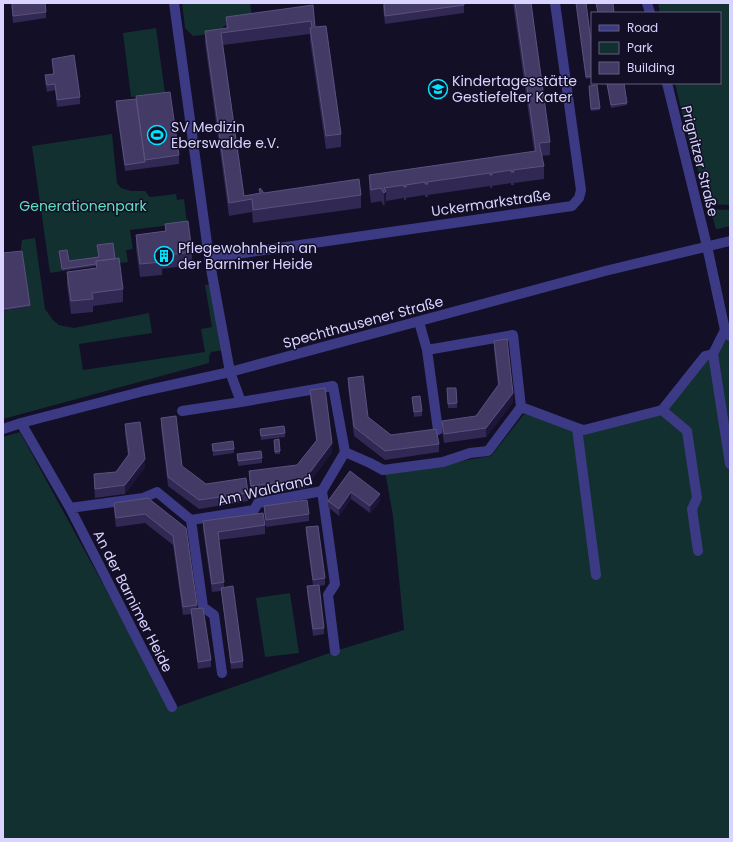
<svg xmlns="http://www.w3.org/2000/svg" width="733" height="842" viewBox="0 0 733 842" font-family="Poppins,sans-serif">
	<rect width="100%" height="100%" fill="#130f26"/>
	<!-- green -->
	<path fill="#12302f" d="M182,3H250L253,22L224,26L219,33L193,36L185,28Z
		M658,3H730V205L709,204L703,184L691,151L675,83H720V13H660Z
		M156,28L165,93L131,97L123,33Z
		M112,134L117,183L121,188L131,191H145L150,197L176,194L177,200L184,199L187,223L130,230L133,249L126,250L128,262L115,264L98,247L99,259L69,263L59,253L62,271L50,273L32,146Z
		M710,209L730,210V226L718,229H716Z
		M35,238L45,309L53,320L59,325L74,328L149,313L152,333L79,344L83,370L205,352L201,329L212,327L205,285L212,284L224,350L211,352L209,357V363L3,419V311L30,307L21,247L22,240Z
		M725,330L730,336V839H3V437L20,432L171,709L335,651L404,630L393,516L385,471L443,464L491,456L524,414L584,430L662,410L705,356Z
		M290,593L299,653L265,657L256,598Z"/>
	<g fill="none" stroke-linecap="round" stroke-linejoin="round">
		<!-- minor -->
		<path stroke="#3d3a85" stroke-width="10" d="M174,3L209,258L230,372L241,402L333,386L345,452L322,491L335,584L328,595L335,651
			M647,3L650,13
			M667,83L707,246L725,330L730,336
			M209,258L572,206L579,198L581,190L555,3
			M419,322L427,350L438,430
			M725,330L713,354L730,464
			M427,350L513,335L521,407L577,428L596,575
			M662,410L687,431L697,498L692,509L698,551
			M182,411L241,402
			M21,423L70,508L172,707
			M577,428L584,430L662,410L705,356L713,354
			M3,429L21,423L144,391L230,372L605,271L730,241
			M345,452L370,463L383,470L443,462L470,453L488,451L521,407
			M70,508L143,498L157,492L191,520L203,607L214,615L222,673
			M191,520L254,510L258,503L322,491"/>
	</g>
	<!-- wall -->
	<path fill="#312854" d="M11,3H45L46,12V18L13,23Z
		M383,3H464V13L385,24L383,8Z
		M513,3H531L550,142V155L542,156L544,166V179L514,183V185H511V183L492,186V188H490V186L428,195V197H425V195L406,198V200H404V198L386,201V204L384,206L381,201L371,203L369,188V175L534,151Z
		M576,3H586L592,49V78L586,79Z
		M313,5L315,27L341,134V147L326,149L310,41V34L223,45L244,196L259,194V190L264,193L361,195V208L253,223L252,212L229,216L205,43V31L226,28V17Z
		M52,59L80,97V104L57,107L55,90L47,92L45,82V75L53,74Z
		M607,84L627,103V105L611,108Z
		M589,88L600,108V110L591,111Z
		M116,101L179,155V164L125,171L116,108Z
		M165,224L192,252V265L162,269V275L140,277L136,248V235L165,231Z
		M97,245L115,259L123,289V302L93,306V312L71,314L67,285V272L96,268V266L62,271L59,253L69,261L99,257Z
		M3,253L30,305V307L3,311Z
		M494,341L513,402L486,437L444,443L442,430V421L476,416L498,386L494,350Z
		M348,378L368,417L391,435L439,444V452L385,460L354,436L348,387Z
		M447,388L457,403V408H448Z
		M310,390L332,452L305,488L251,495L249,480V471L297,465L316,441L310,399Z
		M412,397L422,411V416L414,417Z
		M161,418L182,466L206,484L248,493V501L199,509L168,486L161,427Z
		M125,424L145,467L125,494L95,498L94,483V474L116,472L128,456L125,433Z
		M260,429L285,433V437L261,440Z
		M274,442L280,451V454H275Z
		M212,444L234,449V453L213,456Z
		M237,454L262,458V463L238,466Z
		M350,471L380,501L370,513L351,499L339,516L328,507V501Z
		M114,503L186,528L197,605V609L211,660V667L198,669L191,614L183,615L173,545L145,523L116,527L114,512Z
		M264,506L309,514V521L266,527L264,512Z
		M203,521L265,525V534L219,540L224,582V587L243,661V668L231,669L221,591L212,592L203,530Z
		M306,527L325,578V585L319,586L324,628V634L313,636L307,593V586H313L306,534Z"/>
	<!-- shaded-wall -->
	<path fill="#1d163a" d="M386,191V204L384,206V193Z
		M513,393V402L486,437V428Z
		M332,443V452L305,488V479Z
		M145,459V467L125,494V485Z
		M351,492V499L339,516V509Z
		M380,494V501L370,513V506Z"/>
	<!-- building -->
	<path fill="#433a66" stroke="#5a527e" d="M12,3H45L46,12L13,16Z
		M384,3H464V5L385,16Z
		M515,3H531L550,142L539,143L544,166L513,170L514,172H511V170L492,173V175H490V173L427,182L428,184H425V182L406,185V187H404V185L384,188L386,191L384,193L381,188L371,190L369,175L536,151Z
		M576,3H586L592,49V76L586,77Z
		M596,3H613L614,13H598Z
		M313,5L315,27L326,26L341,134L326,136L310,28H312L311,21L221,33L244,196L261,193L259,190L260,188L264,193L359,179L361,195L253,210L252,199L229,203L205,31L228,28L226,17Z
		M74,55L80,97L57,100L55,84L47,85L45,75L54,74L52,59Z
		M611,83H624L627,103L611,105L607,84Z
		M597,85L600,108L591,109L589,86Z
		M170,92L179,155L145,160L136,96Z
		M136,99L145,162L125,165L116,101Z
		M188,221L192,252L161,256L162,262L140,264L136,235L166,231L165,224Z
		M113,243L115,259L96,261V264L62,269L59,251L67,250L69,261L99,257L97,245Z
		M22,251L30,305L3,309V253Z
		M119,258L123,289L92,293L93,299L71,301L67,272L97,268L96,261Z
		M507,339L513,393L486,428L444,434L442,421L476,416L499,384L494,341Z
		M363,376L368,417L391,435L436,429L439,444L385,451L354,427L348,378Z
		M325,388L332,443L305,479L251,486L249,471L297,465L317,440L310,390Z
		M447,388H456L457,403L448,404Z
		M420,396L422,411L414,412L412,397Z
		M176,416L182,466L206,484L246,478L248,493L199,500L168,477L161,418Z
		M140,422L145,459L125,485L95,489L94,474L116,472L129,454L125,424Z
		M284,426L285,433L261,436L260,429Z
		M279,439L280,451L275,452L274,440Z
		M233,441L234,449L213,451L212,444Z
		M261,451L262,458L238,461L237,454Z
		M350,471L380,494L370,506L351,492L339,509L328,501Z
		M148,498L186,528L197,605L183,607L173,536L145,514L116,518L114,503Z
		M307,500L309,514L266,520L264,506Z
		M263,513L265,525L218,532L224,582L212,584L203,521Z
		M318,526L325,578L313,580L306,527Z
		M319,585L324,628L313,629L307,586Z
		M233,586L243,661L231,663L221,588Z
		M203,608L211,660L198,662L191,609Z"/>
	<!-- icons -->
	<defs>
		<g id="school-ring" transform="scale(1)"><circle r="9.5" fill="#130f26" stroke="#00e5ff" stroke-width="1.5"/><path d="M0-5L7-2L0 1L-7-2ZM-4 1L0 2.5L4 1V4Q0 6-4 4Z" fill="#00e5ff"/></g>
		<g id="stadium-ring" transform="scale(1)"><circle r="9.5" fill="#130f26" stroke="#00e5ff" stroke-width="1.5"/><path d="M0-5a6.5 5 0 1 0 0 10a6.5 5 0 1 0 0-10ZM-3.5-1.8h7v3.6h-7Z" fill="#00e5ff"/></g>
		<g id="building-ring" transform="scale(1)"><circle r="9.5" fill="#130f26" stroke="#00e5ff" stroke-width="1.5"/><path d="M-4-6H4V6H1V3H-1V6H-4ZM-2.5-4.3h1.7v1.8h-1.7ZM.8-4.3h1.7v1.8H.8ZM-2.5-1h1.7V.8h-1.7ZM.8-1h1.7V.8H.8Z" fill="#00e5ff"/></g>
	</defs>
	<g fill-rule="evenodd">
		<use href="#school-ring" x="438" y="89"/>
		<use href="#stadium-ring" x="157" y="135"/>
		<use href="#building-ring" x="164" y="256"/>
	</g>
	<g text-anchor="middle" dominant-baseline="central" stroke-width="3" stroke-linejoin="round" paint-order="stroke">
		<!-- poi labels -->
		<g font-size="14" fill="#d9d4ff" stroke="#130f26" text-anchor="start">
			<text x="452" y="81">Kindertagesstätte<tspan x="452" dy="16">Gestiefelter Kater</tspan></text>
			<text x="171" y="127">SV Medizin<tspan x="171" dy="16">Eberswalde e.V.</tspan></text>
			<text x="178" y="248">Pflegewohnheim an<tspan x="178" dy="16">der Barnimer Heide</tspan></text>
		</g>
		<!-- street labels -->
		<g font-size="14" fill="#d9d4ff" stroke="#130f26">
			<text transform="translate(700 161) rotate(76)">Prignitzer Straße</text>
			<text transform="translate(491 203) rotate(-8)">Uckermarkstraße</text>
			<text transform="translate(363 322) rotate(-15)">Spechthausener Straße</text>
			<text transform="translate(265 490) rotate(-13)">Am Waldrand</text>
			<text transform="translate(133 601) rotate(63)">An der Barnimer Heide</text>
		</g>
		<!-- park labels -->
		<g font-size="14" fill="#5fe0c0" stroke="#130f26">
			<text x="83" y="206">Generationenpark</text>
		</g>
	</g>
	<!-- border -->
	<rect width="733" height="842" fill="none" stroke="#d9d4ff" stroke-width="8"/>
	<!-- legend -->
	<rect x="591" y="12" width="130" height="72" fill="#130f26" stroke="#625e7d"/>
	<rect x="599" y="25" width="20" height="6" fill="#3d3a85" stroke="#625e7d"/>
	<text x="627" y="32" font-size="12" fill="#d9d4ff">Road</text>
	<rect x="599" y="42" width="20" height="12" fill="#12302f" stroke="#625e7d"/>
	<text x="627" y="52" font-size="12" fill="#d9d4ff">Park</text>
	<rect x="599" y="62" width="20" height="12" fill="#433a66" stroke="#625e7d"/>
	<text x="627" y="72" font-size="12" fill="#d9d4ff">Building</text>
</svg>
